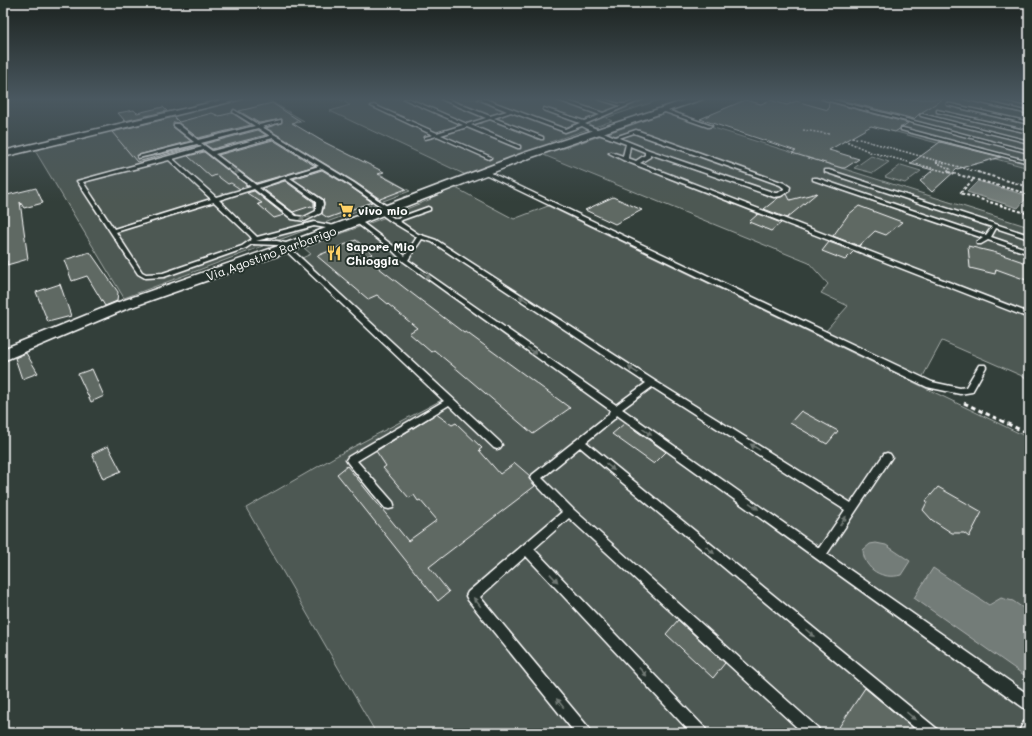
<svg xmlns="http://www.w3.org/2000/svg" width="1032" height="736" viewBox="0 0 1032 736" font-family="Mali,sans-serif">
	<rect width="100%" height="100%" fill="#333f3a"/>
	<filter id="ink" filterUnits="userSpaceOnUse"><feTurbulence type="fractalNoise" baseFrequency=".025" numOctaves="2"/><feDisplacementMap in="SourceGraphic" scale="8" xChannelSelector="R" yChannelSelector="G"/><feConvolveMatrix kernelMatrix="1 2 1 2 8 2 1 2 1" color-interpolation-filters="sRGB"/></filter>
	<g filter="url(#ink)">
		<!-- green -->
		<path fill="#4d5853" stroke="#a6aca9" d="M244,99H267L304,121L292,124L410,191L124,298L34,149Z
			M339,99H662L606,118L612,121L550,142L553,144L468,176L330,111L350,105Z
			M775,99H1029V168Z
			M666,113L1029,227V379L942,341L922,378L825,332L848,306L821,293L828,284L809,263L541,154L559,147L562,149Z
			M871,156L889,162L873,173L854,168Z
			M901,165L921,171L905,183L885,177Z
			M454,187L514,219L548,206L1029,438V733H376L246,508L338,455L449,396L306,265L302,258L311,254L304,248C346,231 389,217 431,199L428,197Z"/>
		<!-- water -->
		<path fill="#737b78" stroke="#abb0ae" d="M978,181L1028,196L1018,208L967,192Z
			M876,543L886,545L910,561L901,575C883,580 864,570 863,550L870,544Z
			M933,568L989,605L1001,598L1013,601L1029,612V664L1024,675L914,598Z"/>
		<!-- building -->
		<path fill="#5f6964" stroke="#fff" d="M837,99H943L919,114L914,119Z
			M745,100L761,104L770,100L787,105L796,101L828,110L829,102L908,123L895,132L871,126L829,150L859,159L845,168H842L792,153L796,151L700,119Z
			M272,103L300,121L292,123L322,141L384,172L378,174L406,189L380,199L355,182L266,128L281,123L282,119L259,123L239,111Z
			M163,107L167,111L125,121L118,113L134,110L137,113Z
			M212,113L219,116L232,113L251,125L198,138L179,123L174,122L173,127L191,141L138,155L137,159L198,146L137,162L112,132L174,117L179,122Z
			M258,130L266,135L212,149L204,144Z
			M273,140L315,166L256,183L218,155Z
			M940,142L1001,157L957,169L932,192L920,181L933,170L910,164Z
			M204,152L248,186L240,189L231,183L228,184L216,175L211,177L188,156Z
			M322,170L349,186L372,202L328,218L322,214L324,204L323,199L293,179Z
			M285,181L314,202V208L311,206L293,212L262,188Z
			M36,188L43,203L24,208L20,202L28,259L7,265V261H4L3,196Z
			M254,191L284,215L274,218L258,204L262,203L247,193Z
			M817,193L787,218L764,209L778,198L787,194L790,200Z
			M613,197L642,210L615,224L585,210Z
			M859,206L902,222L886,235L875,231L859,246L833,236L848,215Z
			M758,214L781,223L771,231L749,222Z
			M356,240L373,254L365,257L406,289L464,333L466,332L570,408L533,434L458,370L434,350L431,352L409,333L417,328L377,295L368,299L317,256Z
			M829,242L854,251L845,260L822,251Z
			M968,246L997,253L1029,264V281L996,269L995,274L970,268Z
			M90,252L118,292L117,301L105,306L87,276L72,281L64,260Z
			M60,284L71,316L48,322L36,292Z
			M26,353L38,373L22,379L15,358Z
			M92,369L104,396L91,402L78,374Z
			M801,411L838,431L827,444L790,423Z
			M436,414L452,425L456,423L482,448L479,450L500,474L515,463L530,476L529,479L535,486L429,567L449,592L438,601L337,474L347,466L408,541L437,520L420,500L418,501L414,495L409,498L383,468L386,466L376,451Z
			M625,423L666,452L654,464L612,434Z
			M108,446L121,471L103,479L92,454Z
			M938,487L982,512L969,537L964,533H952L932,520L923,510L927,502L926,501Z
			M678,620L725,663L713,678L666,634Z
			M865,688L919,733H835Z"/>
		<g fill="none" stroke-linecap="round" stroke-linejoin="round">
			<!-- lane casing -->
			<g stroke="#fff" stroke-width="3">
				<path id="lane" d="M404,99H410L467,124L486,118L441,99H447L490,116L507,111L478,99H485L565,129L580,123L544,110V108L584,121L600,115L555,99H562L603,113L621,106L598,99C607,99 617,105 624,104C630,104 635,99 643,99L585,124L615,137L636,130L784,183L790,187L789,191L781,196L774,197L650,154V157L640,163L1029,313V318L623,160L609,153L611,152L623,156L626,144L596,133L582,126L565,132L511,112L494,118L543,137V139H541L490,119L471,125L520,146V148H518L467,127L441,135L491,157V158L489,159L437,136L425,139V137L433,135L371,106L374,105L437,133L463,125ZM634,133L780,185L784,188V189L778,193H775L649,150L619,138ZM630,146L645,152V155L636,161L628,158Z
					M822,99H830L1029,151V153Z
					M965,99H974L1029,112V114Z
					M1000,99H1009L1029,104V106Z
					M947,103L1029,122V124L947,105Z
					M234,110L259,125L281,120V122L262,127L354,183L391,209L386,210L350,185L322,168L290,178L322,200L323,204L321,213L305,221L292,219L254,189L219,200L257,237L314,222L340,227V229L338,230L314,226L256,241H277L293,245V247H289L500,442L502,445L500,448L497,449L494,448L449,405L357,461L393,502L394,505L393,508L389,509L385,508L348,463L346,460L348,457L444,401L284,249L283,248L285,246L277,245L252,244L246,248L164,277L145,278L138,274L77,181L202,147L197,144L138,158V156L194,142L174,126V124H178L198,140L255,126L233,112ZM258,128L270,136L212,151L201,143ZM273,138L319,166L256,185L215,154ZM204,150L251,187L216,197L173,159ZM169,160L211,199L114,229L83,182ZM285,179L316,201V211L304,217L296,216L259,188ZM214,202L250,236L252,239L242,246L163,273L146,274L142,272L116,232Z
					M665,110H667L712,126L708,127L665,112Z
					M937,110L1029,131V133L937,112Z
					M922,114L1029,141V143L921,116L920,115Z
					M903,128L1029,161V163L901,130V128Z
					M825,170H829L1029,235V239L996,228L991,237L1029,250V254L988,240L981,244H977V242L983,238L813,180V178H817L986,235L992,227L825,172Z
					M483,171H487L932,382L960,388L966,387L979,365H985L986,367L972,392L960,394L927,387L483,173Z
					M428,207L430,208V210L399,221L418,234L436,240L655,381L851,503L884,454L887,453L890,454L892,457L890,460L827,554L1029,695V710L1024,708L617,415L614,419L586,442L936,728L938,733H921L580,447L542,478L573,509L818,728L820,733H803L569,518L534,549L705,728L707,733H691L526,556L480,597L589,728L591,733H575L468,600L466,596L468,592L562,512L530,478L532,475L608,415L610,410L403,261L392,250L354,221L359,220L396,248L405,256L417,237L392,222L378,212L383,211L395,219ZM422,239L432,242L646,383L616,405L408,260ZM652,387L845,510L819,548L622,409Z
					M1029,720V733H1018L1024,722Z"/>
			</g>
			<!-- street casing -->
			<g stroke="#fff" stroke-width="3">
				<path id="street" d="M226,99H242L3,157V151Z
					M689,99H703L532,157L291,251L126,309L3,361V349L116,303L281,245L524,153Z"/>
			</g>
			<!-- path-far2 -->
			<path stroke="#fff" stroke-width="1.5" stroke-dasharray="2 1.5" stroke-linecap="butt" d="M803,130L829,134
				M852,137L981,173
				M844,140L870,152L947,172
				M936,162L950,169L947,172L952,173"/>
			<!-- path-far1 -->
			<path stroke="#fff" stroke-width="2" stroke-dasharray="3 2" stroke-linecap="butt" d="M948,172L1029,194
				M977,172L1029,187
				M973,180L960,193L1029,214"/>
			<!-- path -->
			<path stroke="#fff" stroke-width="3" stroke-dasharray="4.5 3.5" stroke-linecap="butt" d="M964,403L1029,434"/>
			<!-- lane -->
			<use href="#lane" fill="#26332d" fill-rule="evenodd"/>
			<!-- street -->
			<use href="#street" fill="#26332d" fill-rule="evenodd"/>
		</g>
		<!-- one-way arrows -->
		<defs><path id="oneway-solid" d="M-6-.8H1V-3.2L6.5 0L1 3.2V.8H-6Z"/></defs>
		<g fill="#727a76">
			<use href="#oneway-solid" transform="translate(234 170) rotate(38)"/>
			<use href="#oneway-solid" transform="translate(305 218) rotate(168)"/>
			<use href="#oneway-solid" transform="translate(426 275) rotate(36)"/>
			<use href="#oneway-solid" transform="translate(524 299) rotate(-147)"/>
			<use href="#oneway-solid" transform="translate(532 351) rotate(36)"/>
			<use href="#oneway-solid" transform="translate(633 370) rotate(-147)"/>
			<use href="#oneway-solid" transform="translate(647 432) rotate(35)"/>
			<use href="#oneway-solid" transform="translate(755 447) rotate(-148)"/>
			<use href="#oneway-solid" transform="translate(610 467) rotate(40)"/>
			<use href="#oneway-solid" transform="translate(754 506) rotate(35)"/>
			<use href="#oneway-solid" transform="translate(843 521) rotate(-56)"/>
			<use href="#oneway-solid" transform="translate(710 550) rotate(40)"/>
			<use href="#oneway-solid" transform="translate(554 578) rotate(47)"/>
			<use href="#oneway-solid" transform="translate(477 602) rotate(-129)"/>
			<use href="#oneway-solid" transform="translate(810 633) rotate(40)"/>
			<use href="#oneway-solid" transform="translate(643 672) rotate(47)"/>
			<use href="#oneway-solid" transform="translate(560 703) rotate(-129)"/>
			<use href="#oneway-solid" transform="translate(911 716) rotate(40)"/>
		</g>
	</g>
	<!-- sky -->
	<linearGradient id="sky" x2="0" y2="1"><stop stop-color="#1c2320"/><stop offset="0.49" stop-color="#4a5860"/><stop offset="1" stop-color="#4a5860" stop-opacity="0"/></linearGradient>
	<rect width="1032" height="202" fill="url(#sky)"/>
	<!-- icons -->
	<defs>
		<g id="supermarket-bare" transform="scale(1.2)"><path d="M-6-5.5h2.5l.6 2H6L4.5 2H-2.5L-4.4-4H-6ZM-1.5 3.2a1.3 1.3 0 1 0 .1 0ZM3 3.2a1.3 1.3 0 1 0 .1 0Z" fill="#ffd166" stroke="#26332d" stroke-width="2.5" paint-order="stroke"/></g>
		<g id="restaurant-bare" transform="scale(1.2)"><path d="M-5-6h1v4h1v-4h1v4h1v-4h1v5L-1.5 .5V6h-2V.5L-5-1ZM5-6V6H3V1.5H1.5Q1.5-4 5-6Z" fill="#ffd166" stroke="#26332d" stroke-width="2.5" paint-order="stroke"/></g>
	</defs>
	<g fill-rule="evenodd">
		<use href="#supermarket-bare" x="346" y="210"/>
		<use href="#restaurant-bare" x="334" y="253"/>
	</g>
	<g text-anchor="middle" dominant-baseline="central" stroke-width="4" stroke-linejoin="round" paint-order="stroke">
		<!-- far-poi labels -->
		<g font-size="12" font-weight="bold" fill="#fff" stroke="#26332d" text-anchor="start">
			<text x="358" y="210">vivo mio</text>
			<text x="346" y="246">Sapore Mio<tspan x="346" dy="14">Chioggia</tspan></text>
		</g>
		<!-- far-street labels -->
		<g font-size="12" fill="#fff" stroke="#26332d">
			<text transform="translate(271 253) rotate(-20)">Via Agostino Barbarigo</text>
		</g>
	</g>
	<!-- margin -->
	<rect width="1032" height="736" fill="none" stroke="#26332d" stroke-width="16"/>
	<rect x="8" y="8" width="1016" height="720" fill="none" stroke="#fff" stroke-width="1.5" filter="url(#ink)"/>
</svg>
